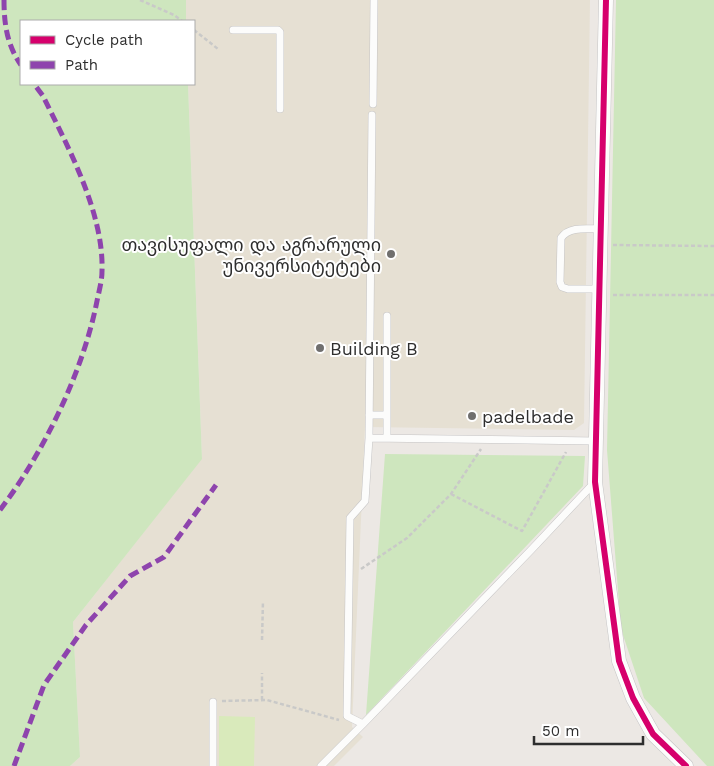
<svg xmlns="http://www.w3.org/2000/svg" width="714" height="766" viewBox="0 0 714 766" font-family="'Work Sans','Noto Sans Georgian',sans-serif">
	<rect width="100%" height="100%" fill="#ece8e4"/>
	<!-- education -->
	<path fill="#e6e0d3" d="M186,0H590L584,423L574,430L365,427L352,727L363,737L334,766H70L80,757L73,622L202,458L188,84H194V21H186Z"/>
	<!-- green -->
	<path fill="#cee6be" d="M0,0H186V21H21V84H188L202,459L73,622L80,757L70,766H0Z
		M616,0H714V766H707L644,698L621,629L607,450Z
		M385,454L585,456L583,486L366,715Z"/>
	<!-- pitch -->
	<path fill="#d9eabb" d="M219,716L255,717L254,766H219Z"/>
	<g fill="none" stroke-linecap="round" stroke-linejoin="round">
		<!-- service casing -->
		<g stroke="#c5c4c5" stroke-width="8">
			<path id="service" d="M233,30H278L280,32V109
				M373,104L374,0
				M372,115L369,438L596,441
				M599,289H568L562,287L560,282L561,238C569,226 587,229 601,229
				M369,415H387
				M387,438V316
				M363,724L532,549L595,482
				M213,766V702
				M321,766L363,724L347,716L350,518L365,501L369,438"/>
		</g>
		<!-- minor casing -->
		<g stroke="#c5c4c5" stroke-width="15">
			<path id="minor" d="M606,0L595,482L619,661L633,698L653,734L686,766"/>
		</g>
		<!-- path -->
		<path stroke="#c9c9c8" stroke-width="2.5" stroke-dasharray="4 2.5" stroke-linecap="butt" d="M140,0L174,15L182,21
			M194,30L218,49
			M613,245L714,246
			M613,295H714
			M451,494L522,531L566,452
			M361,569L407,538L451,494L481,449
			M262,640L263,601
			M262,700V673
			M222,701L267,700L339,720"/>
		<!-- service -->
		<use href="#service" stroke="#fcfcfb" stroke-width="7"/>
		<!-- minor -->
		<use href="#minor" stroke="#fcfcfb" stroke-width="14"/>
		<!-- quiet -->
		<path stroke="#8e44ad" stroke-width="5" stroke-dasharray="10 5" stroke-linecap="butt" d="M4,0C4,24 7,45 21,65
			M0,510C44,452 83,372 97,301C99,291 102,281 102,271C104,213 68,147 43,96L34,84
			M14,766L44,685L86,625L130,576L164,557L216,485"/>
		<!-- cycleway casing -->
		<g stroke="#fff" stroke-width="9">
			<path id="cycleway" d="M606,0L595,482L619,661L633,698L653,734L686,766"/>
		</g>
		<!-- cycleway -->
		<use href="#cycleway" stroke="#d6006c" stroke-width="6"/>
	</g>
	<!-- markers -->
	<g fill="#706f6e" stroke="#fff" stroke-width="2">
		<circle cx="391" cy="254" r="5"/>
		<circle cx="320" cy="348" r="5"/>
		<circle cx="472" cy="416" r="5"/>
	</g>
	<g text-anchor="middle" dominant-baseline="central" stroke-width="4" stroke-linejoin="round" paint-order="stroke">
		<!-- poi labels -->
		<g font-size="18" fill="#2e2e2e" stroke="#fff" text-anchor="start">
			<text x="381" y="244" text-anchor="end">თავისუფალი და აგრარული<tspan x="381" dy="21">უნივერსიტეტები</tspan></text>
			<text x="330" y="348">Building B</text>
			<text x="482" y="416">padelbade</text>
		</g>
	</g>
	<!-- legend -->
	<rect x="20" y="20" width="175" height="65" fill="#ffffff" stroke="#ababab"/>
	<rect x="30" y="36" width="25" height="8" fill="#d6006c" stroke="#ababab"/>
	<text x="65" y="45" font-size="15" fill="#2e2e2e">Cycle path</text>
	<rect x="30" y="61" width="25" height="8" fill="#8e44ad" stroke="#ababab"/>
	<text x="65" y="70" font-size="15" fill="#2e2e2e">Path</text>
	<!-- scale -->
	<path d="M534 736v8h109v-8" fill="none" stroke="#2e2e2e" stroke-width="2.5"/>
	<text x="542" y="736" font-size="15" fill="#2e2e2e" stroke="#ffffff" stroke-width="4" paint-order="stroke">50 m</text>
</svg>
